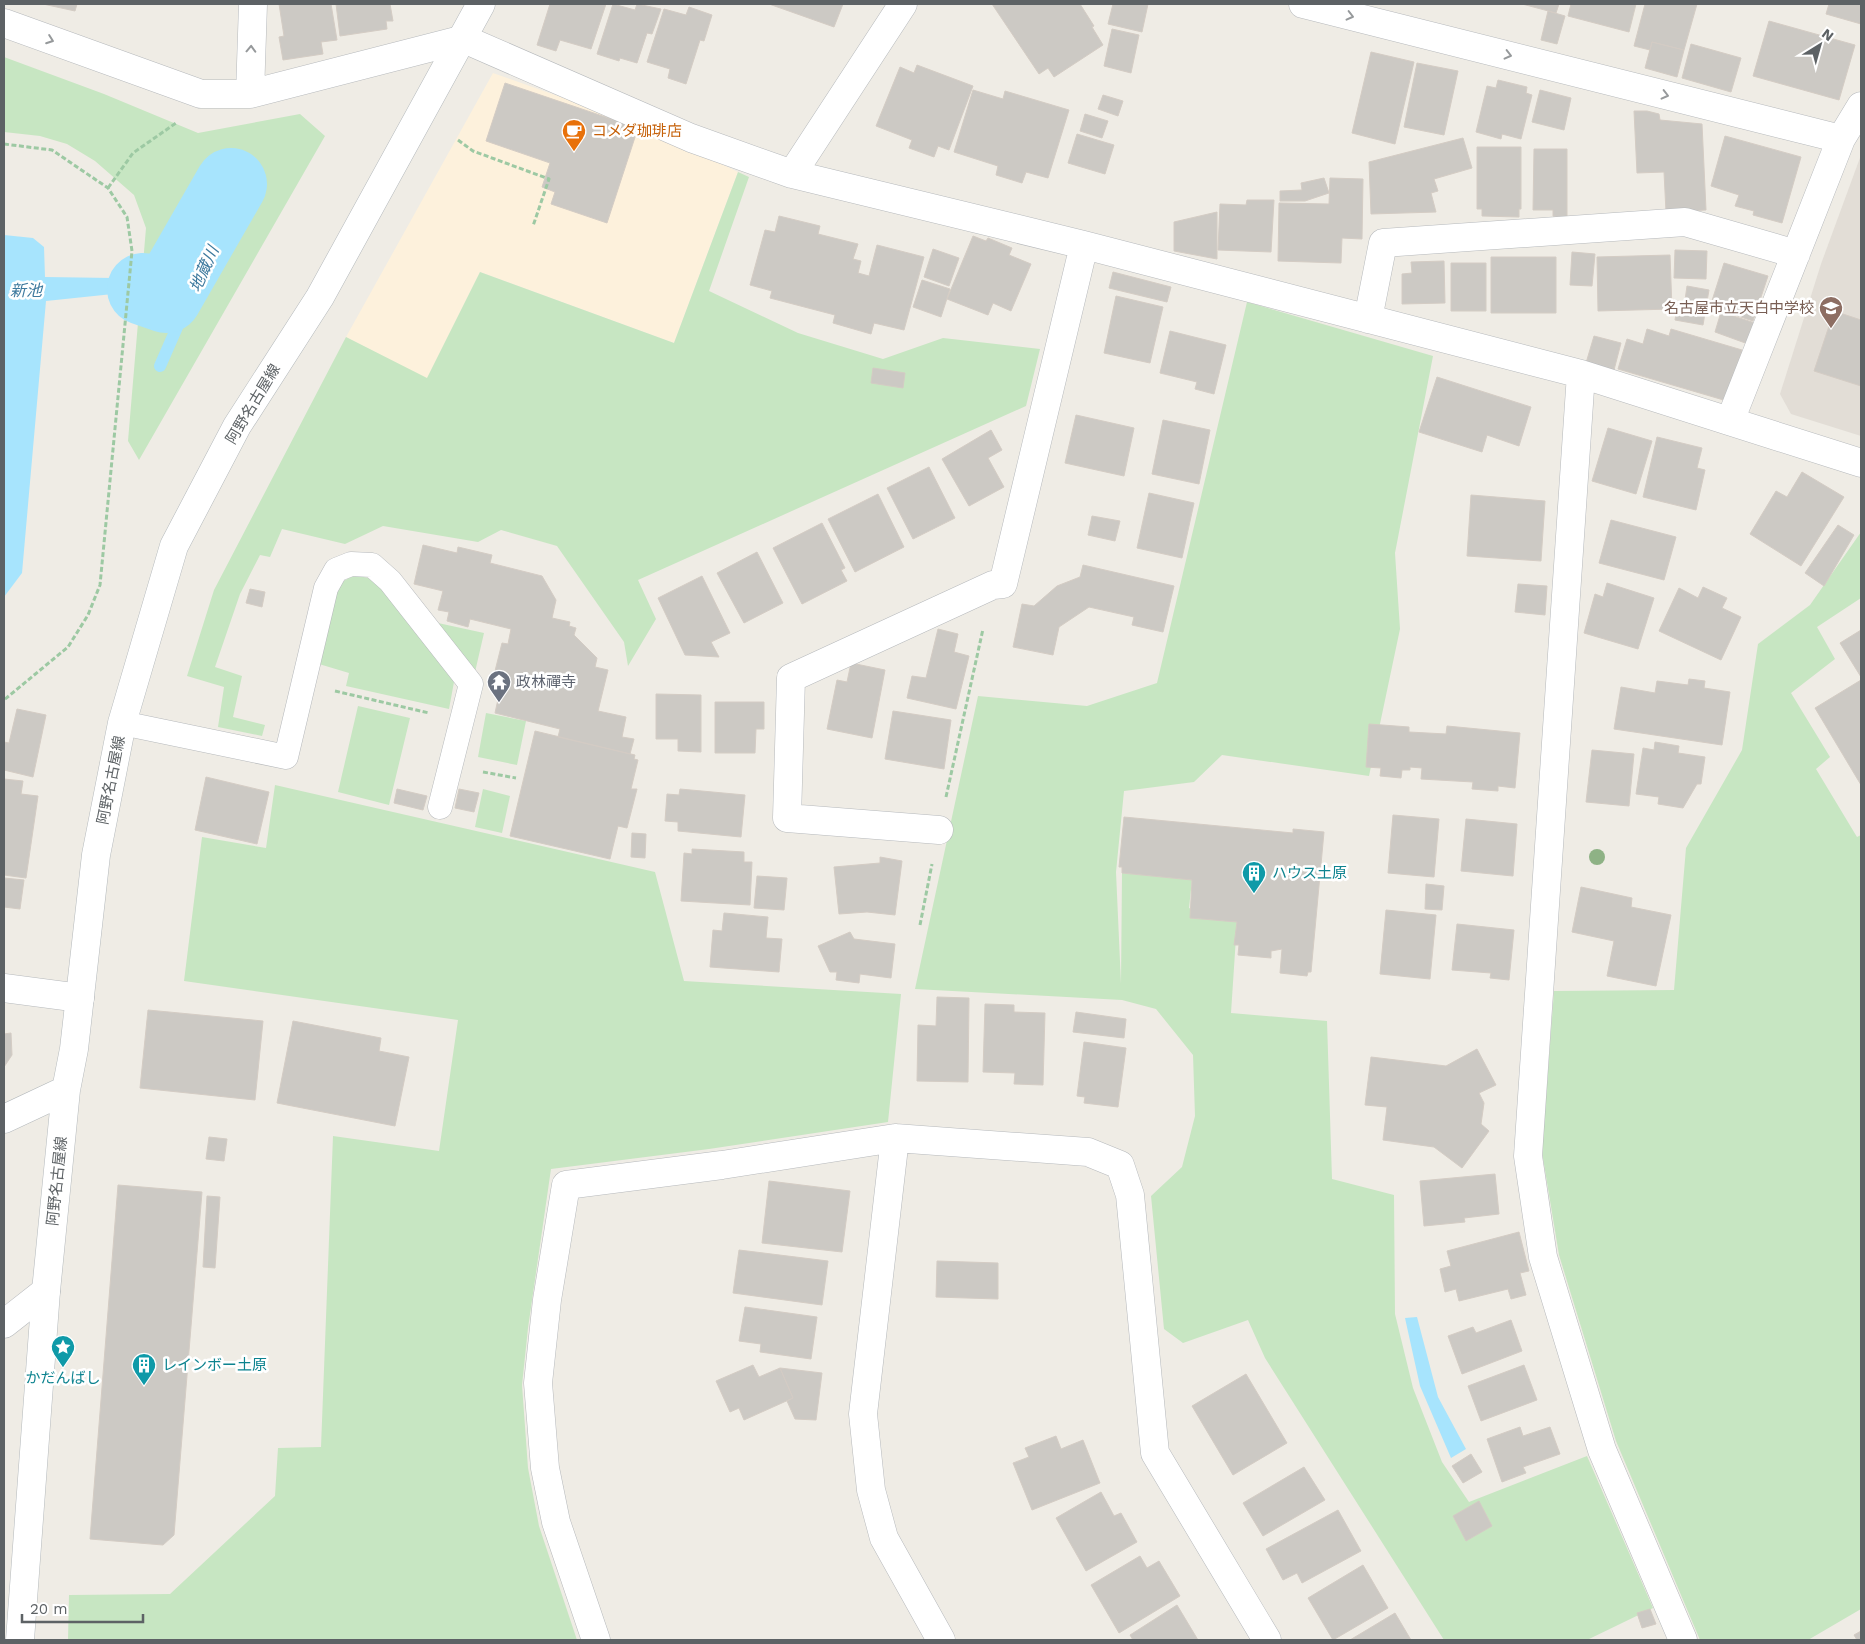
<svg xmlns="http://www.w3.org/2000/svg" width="1865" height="1644" viewBox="0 0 1865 1644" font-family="'Work Sans','Noto Sans JP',sans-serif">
	<rect width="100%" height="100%" fill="#efece5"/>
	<!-- commercial -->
	<path fill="#fdf1dc" d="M493,73L642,126L738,172L674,343L480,272L427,379L346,337Z"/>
	<!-- education -->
	<path fill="#e2ddd6" d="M1861,155V436L1791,414L1780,394L1821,264Z"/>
	<!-- green -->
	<path fill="#c7e6c2" d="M4,57L104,94L198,133L300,114L325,136L139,460L128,441L146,228L134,195L95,161L67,144L40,136L4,132Z
		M738,172L749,177L709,291L798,333L883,359L943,338L1040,349L1026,406L638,580L656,619L628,666L624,642L557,546L501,530L478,542L383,526L345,544L282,529L270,557L260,555L240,594L215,667L242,676L233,717L265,725L262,736L218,727L224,687L187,676L214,590L346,337L427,378L480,272L674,343Z
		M1247,302L1433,356L1395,553L1400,629L1369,776L1222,755L1194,782L1124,791L1116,872L1121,984L1122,873L1192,880L1189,908L1192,909L1191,918L1237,922L1231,1013L1327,1021L1332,1179L1394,1195L1395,1314L1413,1388L1442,1462L1469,1502L1587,1456L1653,1608L1587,1640H1444L1265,1358L1248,1320L1183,1343L1164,1329L1151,1196L1182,1167L1195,1116L1193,1055L1156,1009L1122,1000L915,989L978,696L1087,706L1157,683Z
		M1861,532V598L1817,627L1835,659L1791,693L1830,757L1816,769L1857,837L1861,835V1609L1808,1640H1700L1616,1441L1559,1255L1542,1152L1554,991L1674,990L1686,848L1742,750L1758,644L1810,605Z
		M354,575L368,578L382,587L454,682L449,709L346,686L349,673L319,664L336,594L342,582Z
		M438,623L484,633L475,672Z
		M358,706L410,718L389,805L338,792Z
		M486,713L526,721L517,765L478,757Z
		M275,785L655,872L684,981L901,994L888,1122L709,1149L551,1169L528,1328L522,1385L528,1468L539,1526L577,1640H68L69,1595L170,1594L275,1496L278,1448L321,1447L333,1136L439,1151L458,1020L184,981L202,837L266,848Z
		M483,789L510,796L502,833L475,827Z"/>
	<!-- water -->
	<path fill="#a7e4fd" d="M4,235L33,238L44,247L45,277L114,278L113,294L46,301L22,573L4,597Z
		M1417,1317L1438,1397L1466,1449L1451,1458L1420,1386L1405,1318Z"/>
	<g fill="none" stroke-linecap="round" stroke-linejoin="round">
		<!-- stream -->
		<path stroke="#a7e4fd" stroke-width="12" d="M160,366L199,277"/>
		<!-- river -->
		<path stroke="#a7e4fd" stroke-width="72" d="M143,289L166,297L231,184"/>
	</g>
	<!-- building -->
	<path fill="#ccc9c4" stroke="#d4ccc4" d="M43,4H77L75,11Z
		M279,4H331L337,40L321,42L323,54L283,60L279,37L284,36Z
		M336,4H390L393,21H386L387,29L340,36Z
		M550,4H606L591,49L560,40L556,51L537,45Z
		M613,4L635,10L637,4L661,9L652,34L647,33L637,63L620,58L619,61L597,54Z
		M769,4H843L834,27Z
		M992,4H1080L1094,26L1092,27L1103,45L1054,77L1048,68L1039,74Z
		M1113,4H1148L1142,32L1108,24Z
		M1522,4H1559L1556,13Z
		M1571,4H1636L1629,32L1568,16Z
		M1645,4H1697L1684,50L1652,42L1650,50L1634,46Z
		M1829,4H1861V24L1826,14Z
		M689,7L712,15L704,41L700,40L686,84L668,78L670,69L647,62L664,9L686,15Z
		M1548,11L1565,16L1557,44L1541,40Z
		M1769,21L1855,45L1839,100L1753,76Z
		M1112,29L1139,35L1131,73L1104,66Z
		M1652,42L1684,50L1677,77L1645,68Z
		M1691,44L1741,58L1731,92L1682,78Z
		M1371,52L1414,62L1395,144L1352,133Z
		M1417,63L1458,71L1444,135L1404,127Z
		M917,65L973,86L949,150L938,146L934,157L909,148L912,140L876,126L900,67L914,73Z
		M1498,80L1527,87L1526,93L1532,95L1521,139L1502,134L1501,139L1476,132L1487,86L1496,88Z
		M505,83L638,128L607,223L551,204L555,192L542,187L550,163L486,141Z
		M973,90L1003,99L1005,91L1069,110L1048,178L1026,172L1022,183L996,175L998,166L954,152Z
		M1540,90L1571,98L1564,130L1532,122Z
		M1103,95L1123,101L1118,116L1098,109Z
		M1634,111H1647L1659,114L1660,120L1702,124L1706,210L1666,212L1664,172L1637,173Z
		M1085,114L1108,121L1102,138L1080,131Z
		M1077,134L1114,145L1105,174L1068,163Z
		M1725,136L1801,157L1782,223L1753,215L1754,211L1735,206L1739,195L1711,186Z
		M1463,138L1472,168L1434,179L1438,191L1431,193L1436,212L1371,214L1369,162Z
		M1477,147H1521V209H1519V217L1482,216V209H1477Z
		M1534,149H1567V217L1553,216V210H1533Z
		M1324,178L1329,193L1305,201H1280V191L1302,190L1301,183Z
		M1330,178L1363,179L1362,239L1342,238L1341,263L1278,261L1279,203L1329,204Z
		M1247,200H1274L1271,252L1218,250L1220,204L1246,205Z
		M1217,212V259L1174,251V222Z
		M779,216L820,226L818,234L858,244L853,259L861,261L858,273L869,276L877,245L924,257L904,330L874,323L871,334L833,323L835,315L770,298L772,291L750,285L765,230L775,232Z
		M973,236L986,241L988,238L1012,248L1009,255L1031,264L1011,311L993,303L988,315L947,299Z
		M933,249L959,258L949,286L924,277Z
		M1675,250L1707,251L1706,279L1674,278Z
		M1572,252L1595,254L1592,286L1570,285Z
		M1670,255L1672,309L1598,311L1597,257Z
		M1491,257H1556V313H1491Z
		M1444,261L1445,303L1402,304V274L1412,273L1411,262Z
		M1451,263H1486V311H1451Z
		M1724,263L1768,276L1753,321L1710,307Z
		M1113,272L1171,287L1167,302L1109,288Z
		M922,280L950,289L941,317L913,307Z
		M1687,286L1709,290L1703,325L1675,320L1677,306L1684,307Z
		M1116,296L1163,307L1150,363L1104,353Z
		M1834,311L1861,320V386L1814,371Z
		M1721,312L1755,323L1748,344L1715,332Z
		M1647,329L1669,336L1671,329L1742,350L1727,401L1618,369L1627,339L1643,344Z
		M1170,331L1226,345L1214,394L1195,389L1197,382L1160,373Z
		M1594,336L1621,343L1614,370L1586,363Z
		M873,368L905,373L903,388L871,383Z
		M1437,377L1531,407L1519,446L1487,435L1482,452L1419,432Z
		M1076,415L1134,428L1124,476L1065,463Z
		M1163,420L1210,430L1199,484L1152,474Z
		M1608,428L1652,441L1636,494L1592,481Z
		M991,430L1002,450L988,458L1004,487L969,506L942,459Z
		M1657,437L1702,448L1697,468L1705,470L1696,510L1643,497Z
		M929,467L955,518L913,539L887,488Z
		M1802,472L1844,497L1801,566L1750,534L1776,491L1787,497Z
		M1149,493L1194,503L1182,558L1137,548Z
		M878,494L904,547L855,572L828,519Z
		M1471,495L1545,501L1541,561L1467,556Z
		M1092,516L1120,521L1115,541L1088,535Z
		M1611,520L1676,537L1664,580L1599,563Z
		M822,523L845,568L841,570L847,581L802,604L773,548Z
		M1838,525L1854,535L1824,586L1805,573Z
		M423,545L457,553L458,547L492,555L490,563L542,576L556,600L552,618L570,622L569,626L576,628L574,635L597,658L595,667L608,670L598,711L626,717L622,737L634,739L630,754L558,737L560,729L495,713L502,681L493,679L502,643L508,644L511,629L470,619L468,627L447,621L449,612L438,610L443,591L414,584Z
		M757,552L783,603L744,623L717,573Z
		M1083,565L1174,586L1163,632L1132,625L1134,617L1089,607L1059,627L1053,655L1013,647L1022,604L1034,606L1057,586L1080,577Z
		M702,576L730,633L711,642L719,657L685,655L658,598Z
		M1607,583L1654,598L1638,649L1584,633L1595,594L1603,597Z
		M1518,584L1547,586L1545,615L1515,612Z
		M1703,587L1727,598L1722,608L1741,617L1721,660L1659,631L1679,588L1698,598Z
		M250,589L265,592L262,607L246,603Z
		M938,629L958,634L954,652L969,656L956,709L907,698L912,676L926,678Z
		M1861,630V677L1840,643Z
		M851,663L885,670L872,738L827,729L837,680L847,682Z
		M1689,679L1705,681L1704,688L1730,692L1722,745L1614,729L1621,687L1655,693L1657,681L1688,685Z
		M1861,680V785L1815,708Z
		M656,694L701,695V752L678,751V739H656Z
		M715,702H764V729H756L755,753H715Z
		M17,709L46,715L33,777L4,770V742L9,743Z
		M893,711L951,720L944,769L885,759Z
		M1369,724L1409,727V732L1446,734L1447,726L1520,733L1515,788L1498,786V791L1472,789L1473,782L1421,779L1422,768L1410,767V770H1402L1401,778L1380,776L1381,768L1366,767Z
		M535,731L635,755L634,759L638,760L631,789H637L627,828L618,826L610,859L510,836Z
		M1655,742L1679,746L1678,753L1705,757L1701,784H1697L1683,808L1658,804L1659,797L1636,794L1643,748L1654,750Z
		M1592,750L1634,754L1629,806L1586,802Z
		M206,777L269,792L257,844L195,830Z
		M4,779L23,781L21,794L38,796L26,878L4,875Z
		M397,789L427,796L423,810L394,803Z
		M459,789L479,793L474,812L455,808Z
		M680,789L745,795L741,837L678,831V822L665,821L667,794L679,795Z
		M1393,815L1439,819L1434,877L1388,873Z
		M1124,817L1293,833V829L1324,832L1311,972H1308L1307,976L1280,973L1282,949L1271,951V958L1238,955L1239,945H1234L1237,922L1190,918L1192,880L1122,873V867H1119Z
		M1466,819L1517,824L1513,876L1461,871Z
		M632,833L646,834L645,858L631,857Z
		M692,849L744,852V862H752L750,905L681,901L684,853L692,854Z
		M880,857L902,861L895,915L867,912L839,914L834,867L880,863Z
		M757,876L787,878L784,910L754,908Z
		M4,878L24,880L20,909L4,907Z
		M1426,884L1444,886L1442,910L1425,909Z
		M1581,887L1632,898L1631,907L1671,915L1656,986L1607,976L1614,941L1572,932Z
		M1386,910L1436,915L1430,979L1380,974Z
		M724,913L768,917L766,938L782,939L779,972L710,967L713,930L722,931Z
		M1457,924L1514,930L1509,980L1490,978L1491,973L1452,970Z
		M850,932L854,939L895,944L891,978L860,974L859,983L836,980L837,972H830L818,946Z
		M937,997L969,998L968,1082L917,1081L918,1025L936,1026Z
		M985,1004L1014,1005V1012L1045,1013L1043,1085L1014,1084L1015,1073L983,1072Z
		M148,1010L263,1021L255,1100L140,1088Z
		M1076,1012L1126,1019L1124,1038L1073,1032Z
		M293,1021L381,1038L379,1051L409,1057L395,1126L277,1103Z
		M11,1033L12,1055L4,1067V1034Z
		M1084,1042L1126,1048L1118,1107L1084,1103L1085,1097L1077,1096Z
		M1477,1049L1496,1085L1479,1093L1484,1103L1481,1124L1489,1131L1462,1168L1434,1147L1383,1140L1387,1107L1365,1105L1371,1057L1446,1066Z
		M209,1137L227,1139L224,1161L206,1159Z
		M1495,1174L1499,1214L1464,1218L1465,1222L1424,1226L1420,1181Z
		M769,1181L850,1191L842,1252L762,1243Z
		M118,1185L202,1192L174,1535L163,1545L90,1539Z
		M207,1196L220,1197L215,1268L203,1267Z
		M1519,1232L1529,1271L1520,1273L1526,1295L1511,1299L1508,1289L1459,1301L1456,1289L1445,1292L1440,1269L1451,1266L1447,1251Z
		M739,1250L828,1261L822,1305L733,1293Z
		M937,1261L998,1263V1299L936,1297Z
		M745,1307L817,1317L811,1359L760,1352L761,1344L739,1341Z
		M1511,1320L1522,1351L1462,1374L1448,1336L1473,1327L1476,1333Z
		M753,1365L759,1377L780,1368L793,1398L744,1420L739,1408L730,1412L716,1381Z
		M1524,1365L1537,1400L1481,1421L1468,1386Z
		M780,1368L822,1373L816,1420L795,1419L787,1401L793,1398Z
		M1246,1374L1287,1443L1233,1475L1192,1406Z
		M1520,1427L1523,1436L1550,1427L1560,1454L1523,1467L1526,1473L1502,1482L1487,1439Z
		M1056,1436L1061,1449L1083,1440L1100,1483L1032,1510L1013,1463L1029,1457L1025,1448Z
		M1471,1454L1482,1472L1463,1483L1452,1466Z
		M1304,1467L1325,1500L1263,1536L1243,1503Z
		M1101,1492L1114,1516L1121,1513L1137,1542L1086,1571L1056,1518Z
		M1479,1501L1492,1526L1466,1541L1453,1516Z
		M1338,1510L1361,1551L1302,1583L1297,1573L1283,1580L1266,1549Z
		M1140,1556L1147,1568L1159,1561L1180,1596L1119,1633L1091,1585Z
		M1363,1565L1388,1608L1333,1640L1308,1598Z
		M1177,1605L1198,1640H1133L1130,1635Z
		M1650,1609L1656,1624L1642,1628L1637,1613Z
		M1395,1613L1411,1640H1350Z
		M1861,1631V1640H1857L1854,1635Z"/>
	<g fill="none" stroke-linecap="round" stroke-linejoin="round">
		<!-- lane casing -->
		<g stroke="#b6b9bc" stroke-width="25">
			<path id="lane" d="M122,723L286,757L326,588L336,570L351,564L372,565L390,581L471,684L440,807"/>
		</g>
		<!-- street casing -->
		<g stroke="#b6b9bc" stroke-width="29">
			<path id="street" d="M1303,4L1841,139
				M4,23L201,94H250L464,39L691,138L792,174L1084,245L1581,374L1861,463
				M250,94L253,4
				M792,174L903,4
				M1368,319L1383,243L1685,222L1796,254
				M1581,374L1528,1156L1543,1257L1602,1450L1683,1640
				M1730,421L1841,139L1861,106
				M939,830L787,818L791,678L993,585L1003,584L1084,245
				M4,988L80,998
				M895,1138L863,1414L871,1490L884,1538L941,1640
				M4,1324L46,1291
				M596,1640L556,1522L545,1468L538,1383L547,1300L566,1185L722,1165L895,1138L1088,1152L1120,1165L1130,1195L1155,1453L1267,1640"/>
		</g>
		<!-- secondary casing -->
		<g stroke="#b4b9bc" stroke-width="29">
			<path id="secondary" d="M4,1119L66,1090
				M20,1640L46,1291L66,1090L74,1049L96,855L122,723L174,546L237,426L320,297L481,4"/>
		</g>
		<!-- path -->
		<path stroke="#9dc9a3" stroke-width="3" stroke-dasharray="5 2.5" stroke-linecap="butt" d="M458,140L473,151L549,179L533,226
			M4,144L52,150L108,188L127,217L132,251L100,585L88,615L68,647L4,700
			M108,188L133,153L176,123
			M335,691L429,713
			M483,772L516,778
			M946,797L983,629
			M920,925L932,864"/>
		<!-- lane -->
		<use href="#lane" stroke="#fff" stroke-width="24"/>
		<!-- street -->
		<use href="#street" stroke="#fff" stroke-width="28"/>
		<!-- secondary -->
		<use href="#secondary" stroke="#fff" stroke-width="28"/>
	</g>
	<!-- trees -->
	<circle fill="#8eb285" cx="1597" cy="857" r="8"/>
	<!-- one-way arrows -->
	<defs><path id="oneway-chevron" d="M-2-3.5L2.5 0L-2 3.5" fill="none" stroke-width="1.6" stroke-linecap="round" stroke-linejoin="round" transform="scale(1.25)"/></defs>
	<g stroke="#96999b">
		<use href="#oneway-chevron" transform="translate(1350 16) rotate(14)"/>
		<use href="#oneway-chevron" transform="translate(50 40) rotate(20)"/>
		<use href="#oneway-chevron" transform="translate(251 49) rotate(-88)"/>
		<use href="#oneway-chevron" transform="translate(1508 55) rotate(14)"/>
		<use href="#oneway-chevron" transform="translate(1665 95) rotate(14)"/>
	</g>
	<!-- icons -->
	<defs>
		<g id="cafe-pin" transform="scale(1.25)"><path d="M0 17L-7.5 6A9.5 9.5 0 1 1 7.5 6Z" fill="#e8710a" stroke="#fff"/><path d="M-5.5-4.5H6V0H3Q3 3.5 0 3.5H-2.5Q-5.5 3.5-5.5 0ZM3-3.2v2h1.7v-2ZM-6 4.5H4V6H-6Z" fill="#fff"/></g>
		<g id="school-pin" transform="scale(1.25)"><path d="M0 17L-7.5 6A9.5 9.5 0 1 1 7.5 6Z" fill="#8d6e63" stroke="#fff"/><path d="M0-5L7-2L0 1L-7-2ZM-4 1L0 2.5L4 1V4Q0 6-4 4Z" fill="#fff"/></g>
		<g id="temple-pin" transform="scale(1.25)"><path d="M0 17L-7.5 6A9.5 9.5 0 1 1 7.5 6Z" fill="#6b7280" stroke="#fff"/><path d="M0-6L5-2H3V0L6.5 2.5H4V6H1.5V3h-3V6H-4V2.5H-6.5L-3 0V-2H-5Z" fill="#fff"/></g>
		<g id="building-pin" transform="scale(1.25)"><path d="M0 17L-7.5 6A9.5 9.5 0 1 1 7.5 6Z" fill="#0f9aa8" stroke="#fff"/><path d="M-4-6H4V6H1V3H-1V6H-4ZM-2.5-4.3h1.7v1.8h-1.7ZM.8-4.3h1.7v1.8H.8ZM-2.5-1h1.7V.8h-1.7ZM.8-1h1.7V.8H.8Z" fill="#fff"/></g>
		<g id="sight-pin" transform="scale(1.25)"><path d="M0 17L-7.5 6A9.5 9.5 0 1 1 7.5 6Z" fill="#0f9aa8" stroke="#fff"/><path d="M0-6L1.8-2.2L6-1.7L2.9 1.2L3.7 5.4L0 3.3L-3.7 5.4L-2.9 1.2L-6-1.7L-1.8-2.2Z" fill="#fff"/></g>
	</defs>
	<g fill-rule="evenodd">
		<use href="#cafe-pin" x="574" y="131"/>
		<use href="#school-pin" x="1831" y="308"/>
		<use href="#temple-pin" x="499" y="682"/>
		<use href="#building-pin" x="1254" y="873"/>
		<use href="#sight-pin" x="63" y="1347"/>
		<use href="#building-pin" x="144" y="1365"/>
	</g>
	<g text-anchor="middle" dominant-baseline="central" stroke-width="5" stroke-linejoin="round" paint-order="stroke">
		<!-- food labels -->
		<g font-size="15" fill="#c56008" stroke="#fff" text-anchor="start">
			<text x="592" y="131">コメダ珈琲店</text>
		</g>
		<!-- education labels -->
		<g font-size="15" fill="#785e54" stroke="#fff" text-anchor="end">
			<text x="1814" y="308">名古屋市立天白中学校</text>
		</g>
		<!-- street labels -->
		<g font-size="15" fill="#5d6265" stroke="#fff">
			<text transform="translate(253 404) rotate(-59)">阿野名古屋線</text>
			<text transform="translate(111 780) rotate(-79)">阿野名古屋線</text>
			<text transform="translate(57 1181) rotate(-84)">阿野名古屋線</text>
		</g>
		<!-- worship labels -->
		<g font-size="15" fill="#5b616d" stroke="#fff" text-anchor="start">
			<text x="516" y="682">政林禪寺</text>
		</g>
		<!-- culture labels -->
		<g font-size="15" fill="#0d838f" stroke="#fff" text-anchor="start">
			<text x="1272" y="873">ハウス土原</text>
			<text x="162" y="1365">レインボー土原</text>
			<text x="63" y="1378" text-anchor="middle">かだんばし</text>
		</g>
		<!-- water labels -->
		<g font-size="16" font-style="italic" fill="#3e7a9e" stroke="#fff">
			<text transform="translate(204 269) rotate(-66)">地蔵川</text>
			<text x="26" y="290">新池</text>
		</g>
	</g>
	<!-- border -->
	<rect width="1865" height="1644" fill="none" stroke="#5d6265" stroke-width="10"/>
	<!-- north arrow -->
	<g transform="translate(1820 45) rotate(37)" stroke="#ffffff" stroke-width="4" paint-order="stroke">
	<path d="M0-4L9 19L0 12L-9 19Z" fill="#5d6265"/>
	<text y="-8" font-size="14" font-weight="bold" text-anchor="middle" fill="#5d6265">N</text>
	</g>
	<!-- scale -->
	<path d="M22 1614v8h121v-8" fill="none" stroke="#5d6265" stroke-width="2.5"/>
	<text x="30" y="1614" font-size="15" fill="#5d6265" stroke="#ffffff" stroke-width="4" paint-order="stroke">20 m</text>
</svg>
